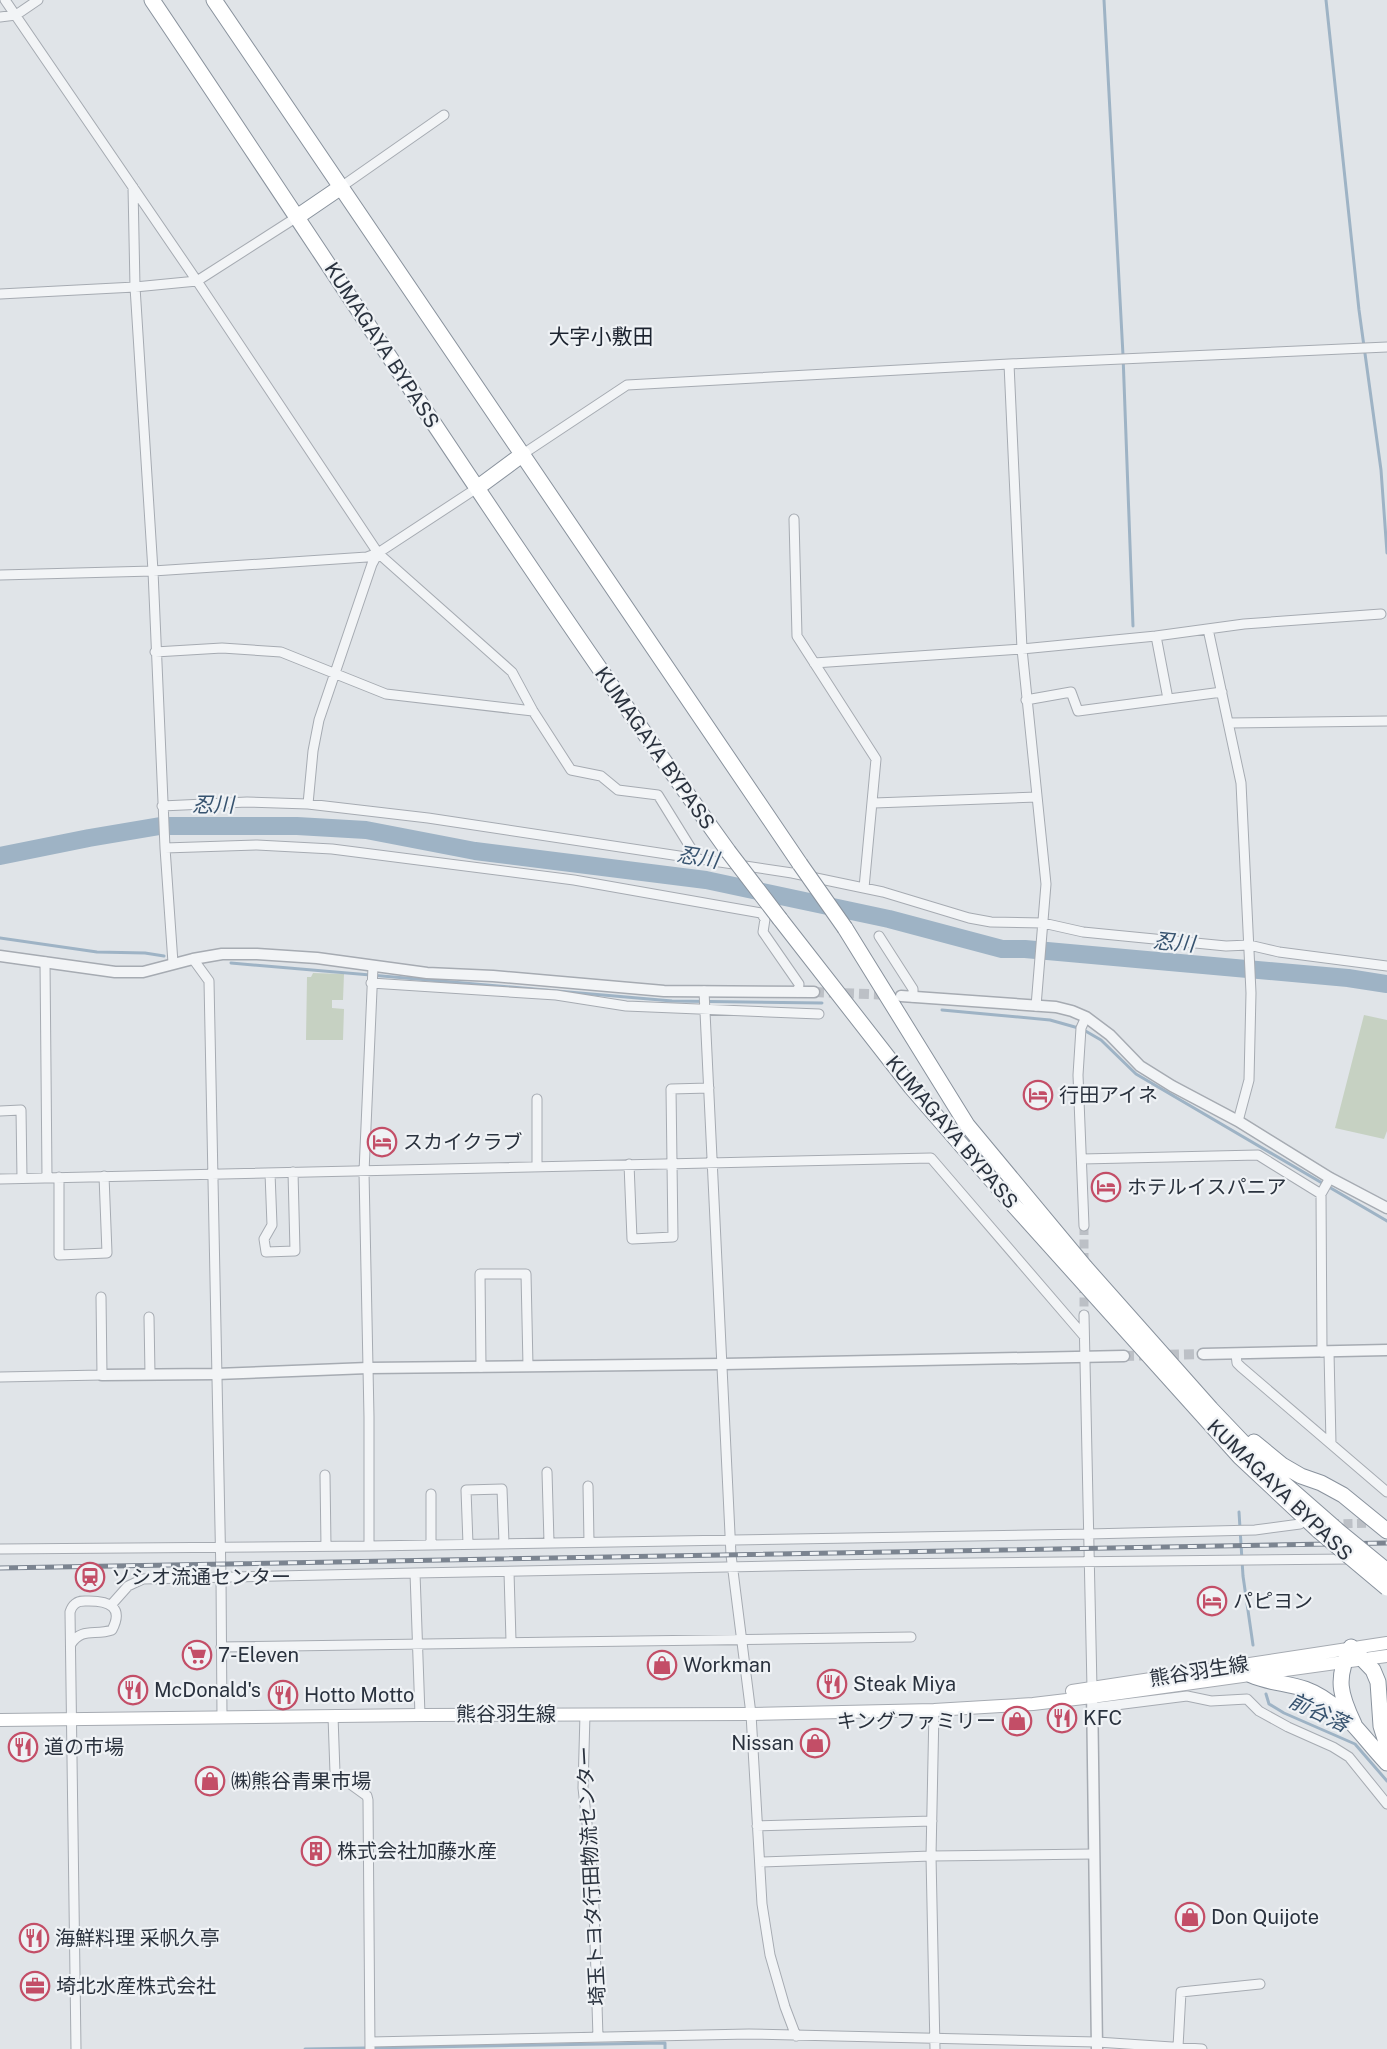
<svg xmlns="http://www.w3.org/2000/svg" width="1387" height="2049" viewBox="0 0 1387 2049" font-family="'Public Sans','Noto Sans JP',sans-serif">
	<rect width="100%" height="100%" fill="#e0e4e8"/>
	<!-- green -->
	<path fill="#c6d1c2" d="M313,973L344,974L343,1000H332V1008L344,1009L343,1040H306L307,977H311Z
		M1364,1015L1387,1020V1131L1384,1139L1335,1128Z"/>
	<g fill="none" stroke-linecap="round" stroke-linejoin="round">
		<!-- stream -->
		<path stroke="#9eb3c5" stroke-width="3" d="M1104,0L1123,355L1133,626
			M1326,0L1359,310L1381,470L1387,553
			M0,938L97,952L145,953L164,956
			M231,963L672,1001L822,1003
			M942,1010L1050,1020L1082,1029L1101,1040L1136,1074L1387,1221
			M1239,1512L1243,1576L1253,1645
			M1266,1694L1269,1704L1284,1713L1355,1744L1387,1781
			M305,2049L665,2043V2049"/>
		<!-- river -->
		<path stroke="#9eb3c5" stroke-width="18" d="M0,856L89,838L160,826H297L366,830L475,851L706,880L889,919L1002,949H1025L1348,978L1387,984"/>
		<!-- minor-tunnel -->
		<path stroke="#bcc0c6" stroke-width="9" stroke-dasharray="9 4.5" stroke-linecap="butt" d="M1084,1226V1264
			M1084,1284V1315
			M1330,1524L1376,1523"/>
		<!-- tertiary-tunnel -->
		<path stroke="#bcc0c6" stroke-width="10" stroke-dasharray="10 5" stroke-linecap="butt" d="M814,992L892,995
			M1124,1356L1203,1354"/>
		<!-- minor casing -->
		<g stroke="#a6abb2" stroke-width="11">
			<path id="minor" d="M5,0L197,281L378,553L512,672L533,711L571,770L601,776L618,790L658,795L697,858
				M0,17L16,15L38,0
				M133,187L135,287L153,571L165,848
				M341,187L444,115
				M0,294L135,287L197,281L297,217
				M1009,364L1022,649L1046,884L1036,1006
				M523,454L627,385L1009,364L1387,347
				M794,519L797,636L876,759L864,888
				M0,575L153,571L367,557L378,553L477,488
				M1208,629L1241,783L1251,993L1249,1080L1238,1121
				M1156,636L1168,699
				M155,652L222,648L281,652L386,694L533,711
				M814,663L1022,649L1156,636L1244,624L1381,614
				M1026,700L1071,692L1078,711L1222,692
				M1229,723L1387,721
				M874,803L1037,797
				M308,804L313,751L319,720L372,564L378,553
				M162,806L247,802L308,804L428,818L792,873L883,892L969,918L991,922L1043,923L1083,932L1226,946L1249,945L1279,952L1387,966
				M879,936L913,989V997
				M193,959L209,981L221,1577L222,1717
				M45,962L47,1177
				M173,963L165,848L257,845L332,849L574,880L761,913L765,919L763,932L799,984L798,992
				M371,983L556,995L626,1006L819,1014
				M704,991L731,1555L751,1714L762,1904L770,1955L785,2007L796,2036
				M537,1099V1167
				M0,1111L21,1110L22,1178
				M1082,1159L1258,1155L1321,1194L1330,1178
				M629,1164L632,1239L673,1237L671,1089L709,1088
				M270,1173L272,1225L264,1239L266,1252L295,1251L293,1172
				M59,1177V1255L107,1253L104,1176
				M0,1179L931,1158L1084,1336
				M1321,1194L1322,1352
				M1084,1226L1078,1075L1081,1028L1086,1017
				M1084,1315L1092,1688
				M149,1317L150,1374
				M1329,1352L1331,1444
				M1236,1354L1237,1363L1241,1367L1387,1492
				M481,1367L480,1274H526L528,1366
				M0,1377L102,1375L101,1297
				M547,1472L549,1542
				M325,1475L326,1546
				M588,1486L589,1542
				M431,1494V1544
				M468,1544L466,1490L502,1489L504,1543
				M369,1546V1417L364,1172L373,967
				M0,1549L369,1546L1088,1534L1255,1530L1300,1524
				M509,1572L511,1641
				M415,1573L885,1564L1351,1559
				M112,1604L128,1586L143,1579L415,1573L420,1715
				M71,1644C82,1627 95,1636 112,1630C124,1607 109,1601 89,1601C84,1601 79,1600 75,1604C72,1606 71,1609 70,1612L76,2049
				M221,1647L911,1637
				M1092,1708L1187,1696L1211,1701L1247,1699L1259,1711L1288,1727L1333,1747L1349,1757L1387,1804
				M934,1710L931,1856L935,2049
				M585,1714L583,1788L593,1877L598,2037
				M333,1716L335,1773L367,1796L368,1800L370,2049
				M757,1826L932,1821
				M760,1862L931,1856L1093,1854
				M370,2042L749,2034L1097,2042L1202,2049
				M1178,2047L1181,1992L1260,1984"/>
		</g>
		<!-- tertiary casing -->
		<g stroke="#a6abb2" stroke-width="13">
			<path id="tertiary" d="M0,956L115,972H143L193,959L222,954H257L317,958L427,973L493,976L664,991L814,992
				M901,996L1056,1007L1072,1011L1086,1017L1110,1035L1140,1066L1172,1086L1238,1121L1330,1178L1387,1208
				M1203,1354L1387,1350
				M102,1375L216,1374L368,1368L723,1364L1124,1356
				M1092,1689L1097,2049"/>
		</g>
		<!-- secondary casing -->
		<g stroke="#a6abb2" stroke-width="14">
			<path id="secondary" d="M1072,1691L1387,1643
				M0,1720L420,1715L751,1714L934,1710L1033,1704L1092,1697L1387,1656"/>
		</g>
		<!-- trunk casing -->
		<g stroke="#89929d" stroke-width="17">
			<path id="trunk" d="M152,0C343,284 528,573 728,851
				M214,0L800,864
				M297,217L341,187
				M477,488L523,454
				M780,919L911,1087L1009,1200L1240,1457L1319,1531
				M845,928L967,1125L1085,1267L1211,1409L1273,1474L1337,1530
				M1254,1442L1282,1465L1301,1476L1321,1483L1343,1495L1387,1531
				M1251,1675C1269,1683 1287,1683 1305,1689C1341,1702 1362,1737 1387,1763
				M1354,1724C1340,1695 1335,1678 1351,1647L1373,1670L1378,1682L1381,1726L1387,1745"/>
		</g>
		<!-- minor -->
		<use href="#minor" stroke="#f2f4f6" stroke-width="9"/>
		<!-- tertiary -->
		<use href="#tertiary" stroke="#f2f4f6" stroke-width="10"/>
		<!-- secondary -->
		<use href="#secondary" stroke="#fff" stroke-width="12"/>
		<!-- trunk -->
		<use href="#trunk" stroke="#fff" stroke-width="15"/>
		<!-- rail casing -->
		<g stroke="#7b8490" stroke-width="5">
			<path id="rail" d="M0,1568L1387,1543"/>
		</g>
		<!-- rail -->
		<use href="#rail" stroke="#eff2f5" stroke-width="3" stroke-dasharray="9" stroke-linecap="butt"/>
		<!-- trunk-bridge casing -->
		<g stroke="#89929d" stroke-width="17" stroke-linecap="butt">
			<path id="trunk-bridge" d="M728,851L780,919
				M800,864L845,928
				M1337,1530L1387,1571
				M1319,1531L1387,1588"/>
		</g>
		<!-- trunk-bridge -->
		<use href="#trunk-bridge" stroke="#fff" stroke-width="15"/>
	</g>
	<!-- icons -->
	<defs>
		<g id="hotel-ring" transform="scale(1.5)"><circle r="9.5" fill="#eff2f5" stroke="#c34e67" stroke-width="1.5"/><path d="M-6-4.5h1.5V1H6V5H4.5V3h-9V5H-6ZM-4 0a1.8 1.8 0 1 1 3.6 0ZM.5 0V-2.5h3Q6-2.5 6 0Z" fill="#c34e67"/></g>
		<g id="station-ring" transform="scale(1.5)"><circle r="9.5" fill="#eff2f5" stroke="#c34e67" stroke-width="1.5"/><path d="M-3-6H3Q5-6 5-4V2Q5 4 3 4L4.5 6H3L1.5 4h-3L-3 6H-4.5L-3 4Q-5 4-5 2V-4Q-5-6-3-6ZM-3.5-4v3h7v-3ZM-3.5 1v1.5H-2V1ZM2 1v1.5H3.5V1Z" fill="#c34e67"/></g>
		<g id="supermarket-ring" transform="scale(1.5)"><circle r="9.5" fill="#eff2f5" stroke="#c34e67" stroke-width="1.5"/><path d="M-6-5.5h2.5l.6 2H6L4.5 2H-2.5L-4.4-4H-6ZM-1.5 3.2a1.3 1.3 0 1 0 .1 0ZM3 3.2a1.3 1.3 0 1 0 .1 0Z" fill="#c34e67"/></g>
		<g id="shop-ring" transform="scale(1.5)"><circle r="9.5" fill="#eff2f5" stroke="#c34e67" stroke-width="1.5"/><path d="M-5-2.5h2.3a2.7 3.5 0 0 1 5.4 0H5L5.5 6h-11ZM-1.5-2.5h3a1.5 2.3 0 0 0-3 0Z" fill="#c34e67"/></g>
		<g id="restaurant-ring" transform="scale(1.5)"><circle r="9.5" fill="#eff2f5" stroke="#c34e67" stroke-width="1.5"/><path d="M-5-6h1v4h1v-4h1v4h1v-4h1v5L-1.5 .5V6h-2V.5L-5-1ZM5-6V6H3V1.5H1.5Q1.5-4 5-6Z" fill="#c34e67"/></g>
		<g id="building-ring" transform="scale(1.5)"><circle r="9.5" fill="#eff2f5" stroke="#c34e67" stroke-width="1.5"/><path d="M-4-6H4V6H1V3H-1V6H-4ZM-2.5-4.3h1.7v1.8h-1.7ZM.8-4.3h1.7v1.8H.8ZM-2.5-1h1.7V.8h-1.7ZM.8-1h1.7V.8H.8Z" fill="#c34e67"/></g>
		<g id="office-ring" transform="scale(1.5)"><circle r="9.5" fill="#eff2f5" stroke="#c34e67" stroke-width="1.5"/><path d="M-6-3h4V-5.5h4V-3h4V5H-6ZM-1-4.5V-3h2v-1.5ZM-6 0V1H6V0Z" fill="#c34e67"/></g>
	</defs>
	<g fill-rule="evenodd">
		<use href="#hotel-ring" x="1038" y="1095"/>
		<use href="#hotel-ring" x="382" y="1142"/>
		<use href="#hotel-ring" x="1106" y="1187"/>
		<use href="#station-ring" x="90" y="1577"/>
		<use href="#hotel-ring" x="1212" y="1601"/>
		<use href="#supermarket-ring" x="197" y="1655"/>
		<use href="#shop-ring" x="662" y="1665"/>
		<use href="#restaurant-ring" x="832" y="1684"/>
		<use href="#restaurant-ring" x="133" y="1690"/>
		<use href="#restaurant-ring" x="283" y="1695"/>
		<use href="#restaurant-ring" x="1062" y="1718"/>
		<use href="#shop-ring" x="1017" y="1721"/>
		<use href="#shop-ring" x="815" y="1743"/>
		<use href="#restaurant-ring" x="23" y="1747"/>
		<use href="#shop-ring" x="210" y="1781"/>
		<use href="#building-ring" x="316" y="1851"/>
		<use href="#shop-ring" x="1190" y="1917"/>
		<use href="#restaurant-ring" x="34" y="1938"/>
		<use href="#office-ring" x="35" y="1986"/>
	</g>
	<g text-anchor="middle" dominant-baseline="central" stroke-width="4.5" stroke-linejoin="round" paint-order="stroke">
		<!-- street labels -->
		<g font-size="20" fill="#2a323e" stroke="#eff2f5">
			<text transform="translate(382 345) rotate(57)">KUMAGAYA BYPASS</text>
			<text transform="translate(655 748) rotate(55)">KUMAGAYA BYPASS</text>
			<text transform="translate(952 1132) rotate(50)">KUMAGAYA BYPASS</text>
			<text transform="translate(1280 1490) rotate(44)">KUMAGAYA BYPASS</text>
			<text transform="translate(1199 1671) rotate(-9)">熊谷羽生線</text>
			<text x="506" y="1714">熊谷羽生線</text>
			<text transform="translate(591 1876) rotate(-93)">埼玉トヨタ行田物流センター</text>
		</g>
		<!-- poi labels -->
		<g font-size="20" fill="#2a323e" stroke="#eff2f5" text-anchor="start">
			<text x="1059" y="1095">行田アイネ</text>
			<text x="403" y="1142">スカイクラブ</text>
			<text x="1127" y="1187">ホテルイスパニア</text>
			<text x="111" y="1577">ソシオ流通センター</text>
			<text x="1233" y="1601">パピヨン</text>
			<text x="218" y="1655">7-Eleven</text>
			<text x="683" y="1665">Workman</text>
			<text x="853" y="1684">Steak Miya</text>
			<text x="154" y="1690">McDonald's</text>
			<text x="304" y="1695">Hotto Motto</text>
			<text x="1083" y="1718">KFC</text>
			<text x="996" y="1721" text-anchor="end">キングファミリー</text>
			<text x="794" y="1743" text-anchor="end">Nissan</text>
			<text x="44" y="1747">道の市場</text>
			<text x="231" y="1781">㈱熊谷青果市場</text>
			<text x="337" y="1851">株式会社加藤水産</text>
			<text x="1211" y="1917">Don Quijote</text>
			<text x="55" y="1938">海鮮料理 采帆久亭</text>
			<text x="56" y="1986">埼北水産株式会社</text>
		</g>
		<!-- neighbourhood labels -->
		<g font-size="21" fill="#1c232f" stroke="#eff2f5">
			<text x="601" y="336">大字小敷田</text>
		</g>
		<!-- water labels -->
		<g font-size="21" font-style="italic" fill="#37536f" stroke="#eff2f5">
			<text x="213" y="804">忍川</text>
			<text transform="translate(698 857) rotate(9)">忍川</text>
			<text transform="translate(1174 942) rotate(5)">忍川</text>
			<text transform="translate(1319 1712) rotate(25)">前谷落</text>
		</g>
	</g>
</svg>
